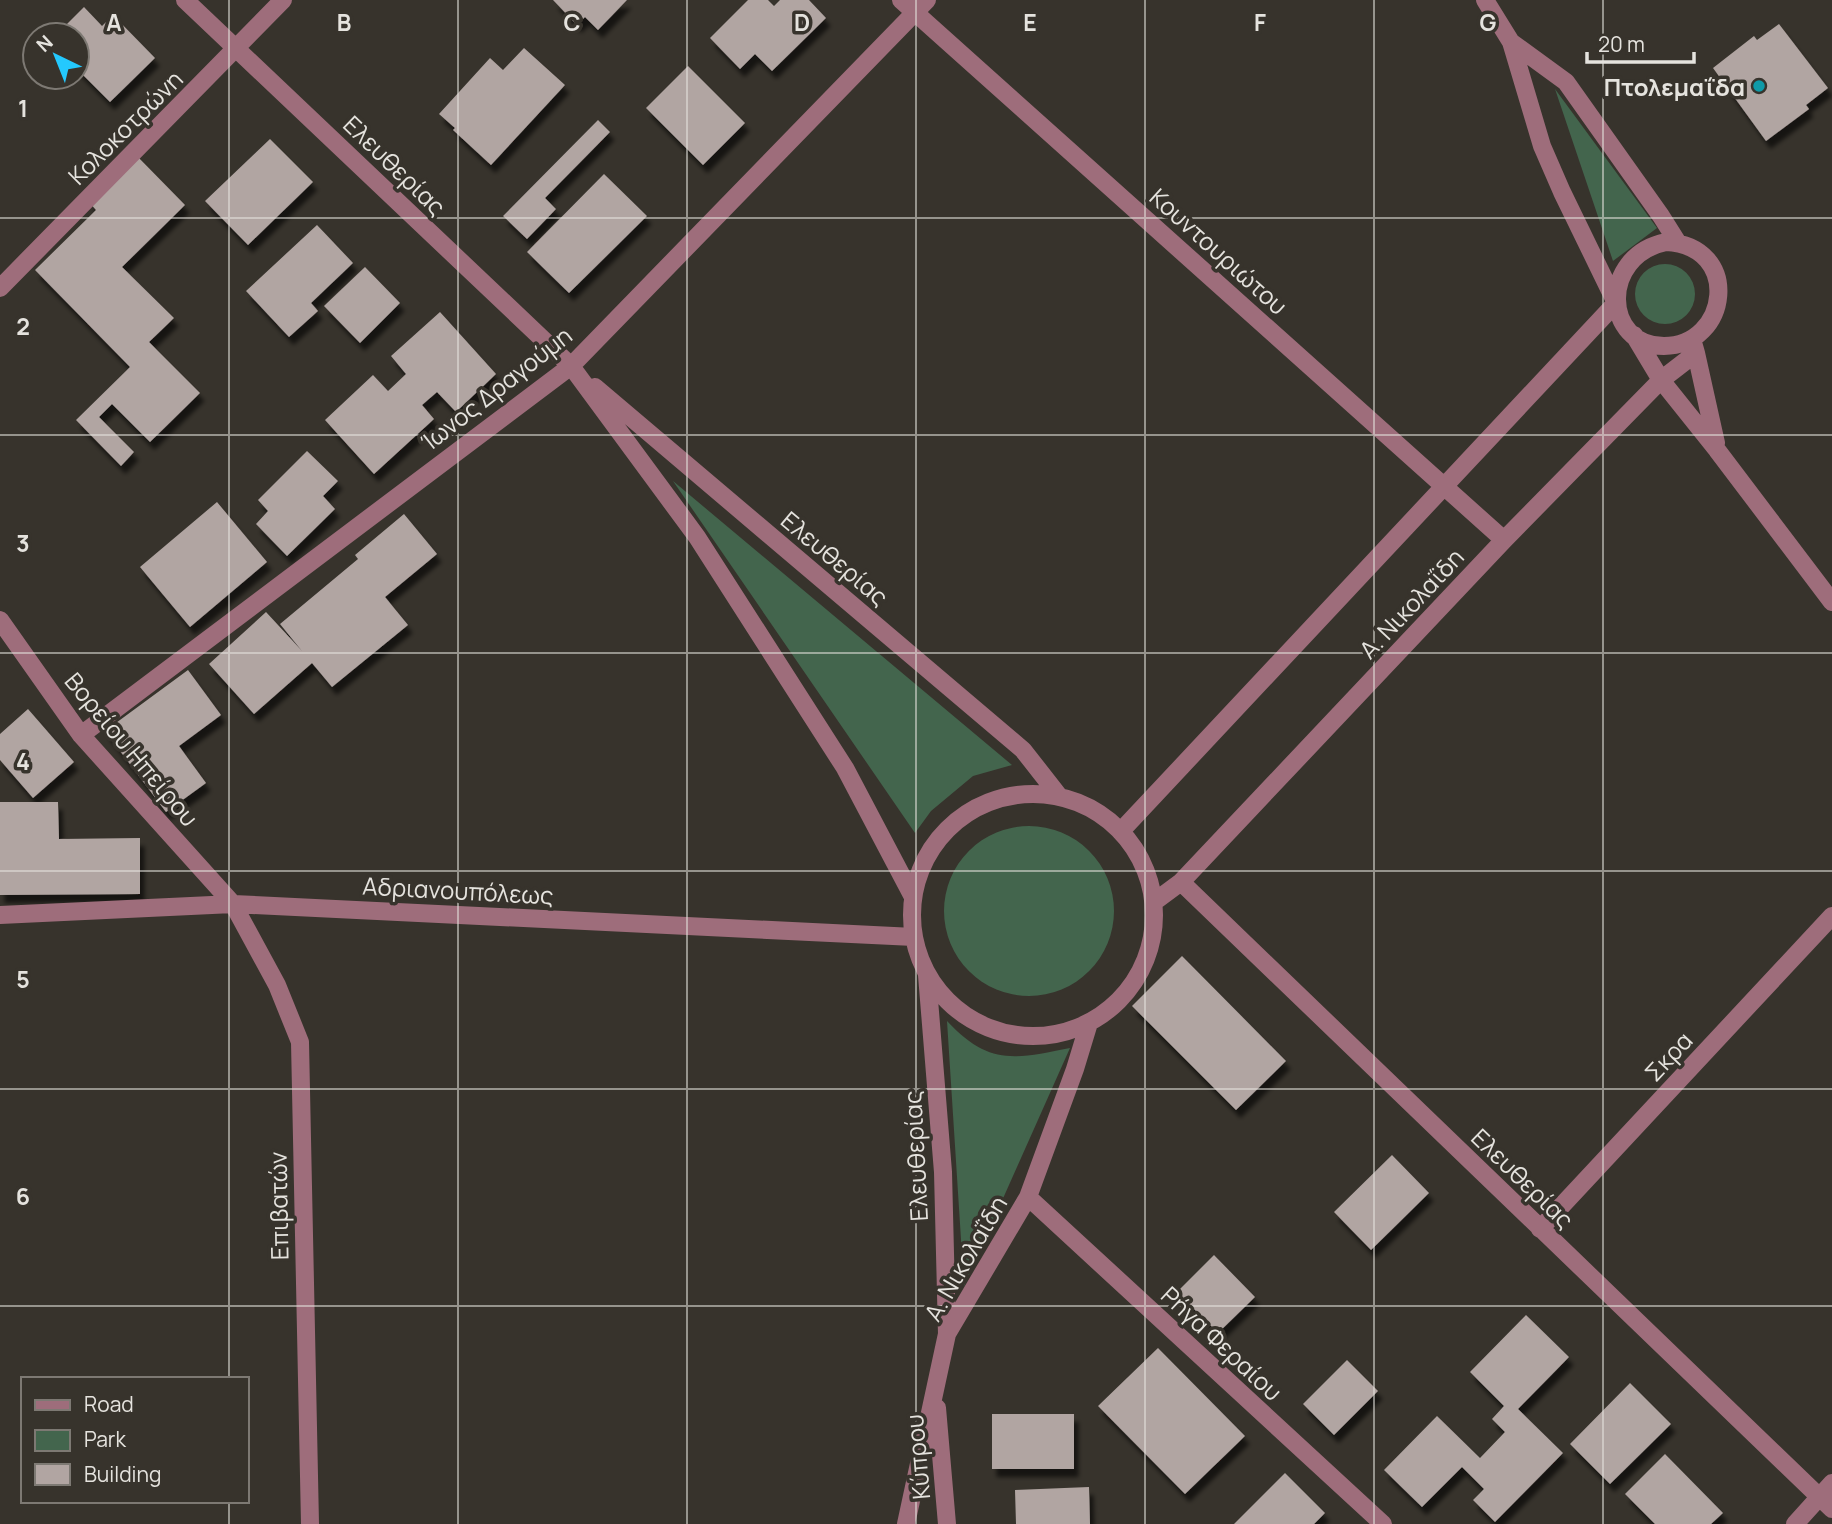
<svg xmlns="http://www.w3.org/2000/svg" width="1832" height="1524" viewBox="0 0 1832 1524" font-family="Manrope,sans-serif">
	<defs>
		<filter id="shadow"><feDropShadow dx="4.5" dy="8" stdDeviation="2" flood-color="#0009"/></filter>
	</defs>
	<rect width="100%" height="100%" fill="#37332c"/>
	<!-- green -->
	<path fill="#43654d" d="M1555,89L1657,228L1613,261Z
		M1635 294a30 30 0 1 1 60 0a30 30 0 1 1-60 0Z
		M673,481L1012,765L973,776L931,811L915,833Z
		M944 911a85 85 0 1 1 170 0a85 85 0 1 1-170 0Z
		M947,1021C989,1066 1015,1059 1070,1048L964,1286Z"/>
	<!-- building -->
	<path fill="#b1a5a2" filter="url(#shadow)" d="M553,0H627L598,30L585,17L577,25Z
		M748,0H768L774,6L780,0H809L826,18L772,71L755,54L740,69L710,38Z
		M84,7L102,26L113,15L155,58L110,102L77,69V35H56Z
		M1779,24L1828,88L1806,105L1809,109L1766,141L1713,68L1754,36L1757,40Z
		M524,48L565,85L491,165L453,130L455,128L439,114L490,58L503,70Z
		M688,66L745,123L703,165L646,108Z
		M598,120L610,132L545,198L556,209L527,239L503,216Z
		M270,139L313,182L248,245L205,201Z
		M136,155L185,205L122,267L174,318L149,342L200,393L150,442L112,404L99,417L134,452L121,466L76,420L130,367L35,270L96,210L89,202Z
		M604,174L647,216L569,293L527,252Z
		M317,225L353,263L311,303L318,311L289,337L246,291Z
		M365,267L400,303L360,343L324,306Z
		M440,312L496,374L456,412L437,392L422,405L434,419L374,474L325,420L373,375L388,391L406,374L391,356Z
		M307,451L338,481L323,496L335,509L287,556L256,524L268,511L258,500Z
		M217,502L267,562L190,627L140,567Z
		M404,514L437,554L385,597L408,625L332,687L312,663L254,714L209,664L266,612L302,651L280,624L358,559L355,555Z
		M188,670L221,715L179,746L206,783L166,812L105,731Z
		M28,709L74,762L33,798L0,760V734Z
		M0,802H58L59,839L140,838V894L0,895Z
		M1182,956L1286,1061L1236,1110L1132,1006Z
		M1392,1155L1429,1193L1371,1250L1334,1212Z
		M1214,1255L1255,1297L1218,1333L1177,1292Z
		M1526,1315L1569,1357L1518,1409L1563,1453L1495,1522L1473,1500L1484,1489L1462,1467L1422,1507L1384,1470L1437,1416L1480,1458L1505,1432L1492,1419L1504,1406L1470,1372Z
		M1158,1348L1245,1436L1185,1494L1098,1406Z
		M1347,1360L1378,1391L1334,1435L1303,1404Z
		M1630,1383L1671,1424L1610,1484L1570,1444Z
		M992,1414H1074V1469H992Z
		M1665,1454L1723,1513L1711,1524H1655L1625,1494Z
		M1285,1473L1325,1513L1314,1524H1234Z
		M1089,1487L1090,1524H1016L1015,1490Z"/>
	<g fill="none" stroke-linecap="round" stroke-linejoin="round">
		<!-- minor -->
		<path stroke="#9e6d7b" stroke-width="18" d="M185,0L571,366L697,537L845,768L913,897
			M901,0L1504,540
			M1511,42L1566,82L1661,216L1678,243
			M1666,242C1743,246 1729,346 1664,346C1603,346 1599,256 1666,242Z
			M0,288L283,0
			M1634,335L1661,380L1717,450L1832,602
			M1696,353L1716,443
			M595,387L1023,750L1059,796
			M0,620L81,735L233,904L277,985L300,1042L310,1524
			M81,735L571,366L927,0
			M912 915a121 121 0 1 1 242 0a121 121 0 1 1-242 0Z
			M1121,831L1616,303L1562,192L1542,146L1511,42L1485,0
			M1181,882L1832,1509
			M1154,902L1181,882L1504,540L1661,380L1696,353L1692,339
			M0,915L233,904L914,937
			M927,975L943,1172L947,1334
			M1028,1197L1383,1524
			M1540,1229L1832,916
			M937,1408L947,1524
			M906,1524L947,1334L1028,1197L1075,1069L1089,1023
			M1795,1524L1832,1483"/>
	</g>
	<!-- grid -->
	<path fill="none" stroke="#e5e3de" stroke-width="2" stroke-opacity="0.55" d="M229,0V1379M458,0V1524M687,0V1524M916,0V1524M1145,0V1524M1374,0V1524M1603,0V1524M0,218H1832M0,435H1832M0,653H1832M0,871H1832M0,1089H1832M0,1306H1832M229,1501V1524"/>
	<!-- markers -->
	<circle fill="#0f9aa8" stroke="#37332c" stroke-width="2.5" cx="1759" cy="86" r="7"/>
	<g text-anchor="middle" dominant-baseline="central" stroke-width="7" stroke-linejoin="round" paint-order="stroke">
		<!-- poi labels -->
		<g font-size="24" font-weight="bold" fill="#e5e3de" stroke="#37332c" text-anchor="end">
			<text x="1745" y="86">Πτολεμαΐδα</text>
		</g>
		<!-- street labels -->
		<g font-size="24" fill="#e5e3de" stroke="#37332c">
			<text transform="translate(125 127) rotate(-45)">Κολοκοτρώνη</text>
			<text transform="translate(395 165) rotate(44)">Ελευθερίας</text>
			<text transform="translate(1219 251) rotate(42)">Κουντουριώτου</text>
			<text transform="translate(496 388) rotate(-38)">Ίωνος Δραγούμη</text>
			<text transform="translate(835 558) rotate(40)">Ελευθερίας</text>
			<text transform="translate(1411 603) rotate(-47)">Α. Νικολαΐδη</text>
			<text transform="translate(132 749) rotate(50)">Βορείου Ηπείρου</text>
			<text transform="translate(458 890) rotate(3)">Αδριανουπόλεως</text>
			<text transform="translate(1668 1056) rotate(-47)">Σκρα</text>
			<text transform="translate(915 1156) rotate(-93)">Ελευθερίας</text>
			<text transform="translate(1523 1178) rotate(44)">Ελευθερίας</text>
			<text transform="translate(278 1206) rotate(-91)">Επιβατών</text>
			<text transform="translate(965 1258) rotate(-60)">Α. Νικολαΐδη</text>
			<text transform="translate(1222 1343) rotate(43)">Ρήγα Φεραίου</text>
			<text transform="translate(917 1457) rotate(-95)">Κύπρου</text>
		</g>
	</g>
	<g font-size="23" text-anchor="middle" font-weight="bold" fill="#e5e3de" stroke="#37332c" stroke-width="7" stroke-linejoin="round" paint-order="stroke">
		<text x="114" y="31">A</text>
		<text x="344" y="31">B</text>
		<text x="572" y="31">C</text>
		<text x="802" y="31">D</text>
		<text x="1030" y="31">E</text>
		<text x="1260" y="31">F</text>
		<text x="1488" y="31">G</text>
		<text x="23" y="117">1</text>
		<text x="23" y="335">2</text>
		<text x="23" y="552">3</text>
		<text x="23" y="770">4</text>
		<text x="23" y="988">5</text>
		<text x="23" y="1205">6</text>
	</g>
	<!-- legend -->
	<rect x="21" y="1377" width="228" height="126" fill="#37332c" stroke="#7d7973" stroke-width="2"/>
	<rect x="35" y="1400" width="35" height="10" fill="#9e6d7b" stroke="#7d7973" stroke-width="2"/>
	<text x="84" y="1412" font-size="21" fill="#e5e3de">Road</text>
	<rect x="35" y="1430" width="35" height="21" fill="#43654d" stroke="#7d7973" stroke-width="2"/>
	<text x="84" y="1447" font-size="21" fill="#e5e3de">Park</text>
	<rect x="35" y="1464" width="35" height="21" fill="#b1a5a2" stroke="#7d7973" stroke-width="2"/>
	<text x="84" y="1482" font-size="21" fill="#e5e3de">Building</text>
	<!-- north arrow -->
	<g transform="translate(56 56) rotate(317)"><circle r="33" fill="#37332c" stroke="#7d7973" stroke-width="2"/>
	<path d="M0-5L12 26L0 18L-12 26Z" fill="#24c9fe"/>
	<text y="-10" font-size="19" font-weight="bold" text-anchor="middle" fill="#e5e3de">N</text>
	</g>
	<!-- scale -->
	<path d="M1587 52v10h107v-10" fill="none" stroke="#e5e3de" stroke-width="3.5"/>
	<text x="1598" y="52" font-size="21" fill="#e5e3de" stroke="#37332c" stroke-width="5" paint-order="stroke">20 m</text>
</svg>
